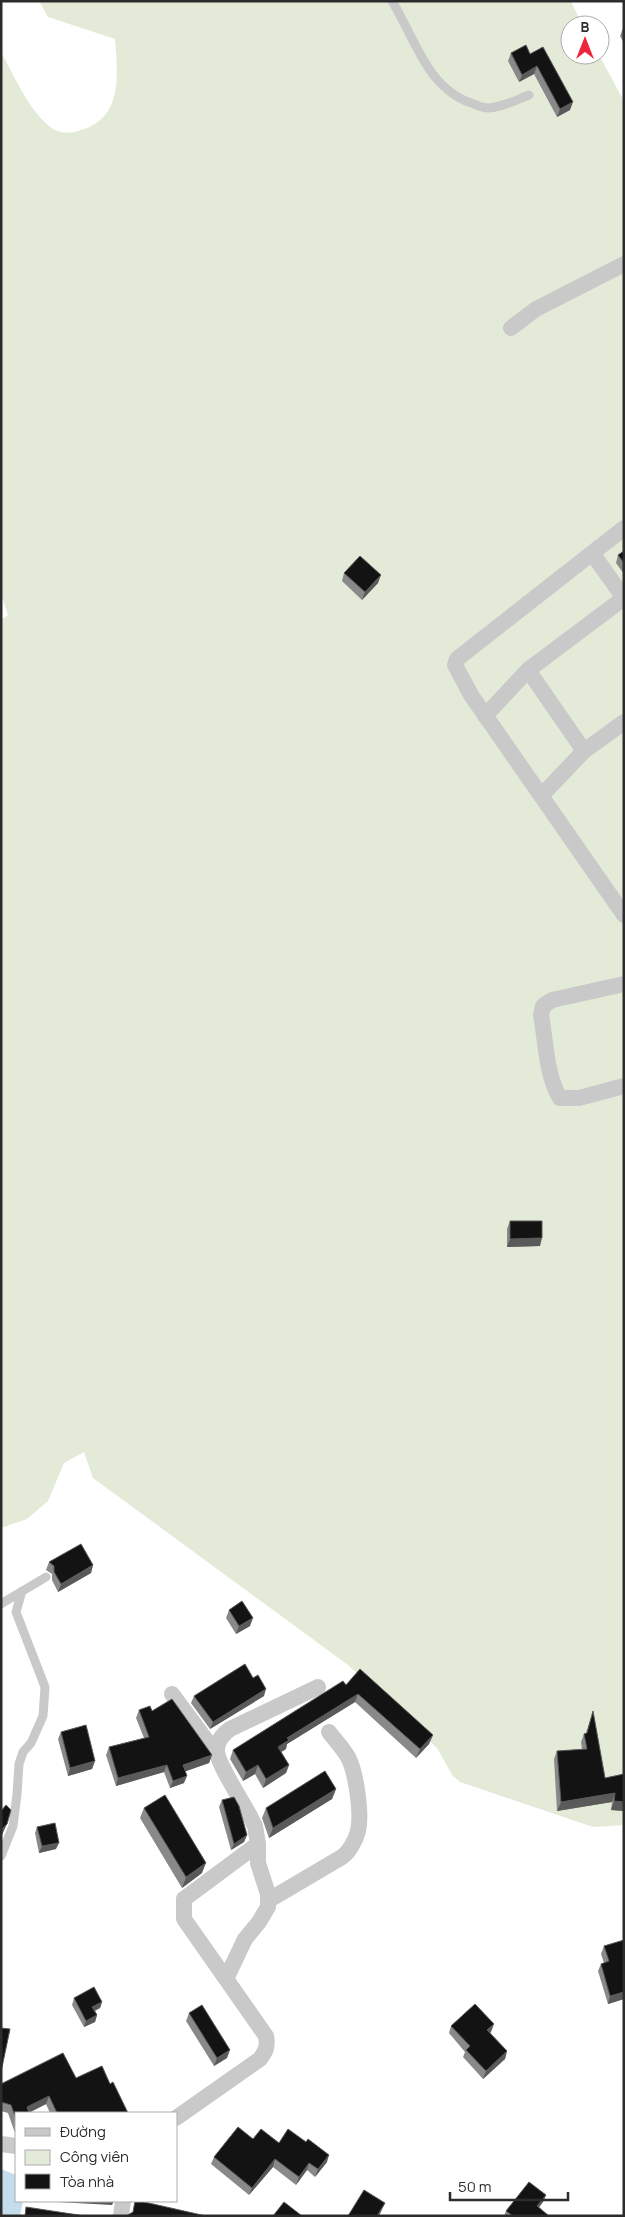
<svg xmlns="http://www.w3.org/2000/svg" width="625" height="2217" viewBox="0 0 625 2217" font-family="Manrope,sans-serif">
	<rect width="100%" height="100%" fill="#fff"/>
	<!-- green -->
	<path fill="#e3ebd8" d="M39,1H571L582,25H570V55H599L624,101V1825L593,1827L460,1782L452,1775L437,1748L348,1665L93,1478L84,1452L64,1463L48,1501L27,1519L1,1528V620L8,615L1,594V52C15,77 27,107 49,126C57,133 68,134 78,131C123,120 118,76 115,39L48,17Z"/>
	<!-- water -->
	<path fill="#c3ddec" d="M1,2169L16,2175V2201H23L20,2216H1Z"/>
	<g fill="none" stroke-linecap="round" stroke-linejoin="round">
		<!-- service -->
		<path stroke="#c9c9c9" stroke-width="9" d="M392,1C415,38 427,90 474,104C478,106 484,108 489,108C503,107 516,100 529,95
			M1,1604L46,1577
			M1,1856L13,1826L17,1794L19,1764L23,1752L31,1743L43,1716L45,1687L16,1612L22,1591"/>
		<!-- minor -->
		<path stroke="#c9c9c9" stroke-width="16" d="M511,328L536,309L624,264
			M624,528L457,659L455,665L471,695L624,915
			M592,553L624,598
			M528,670L584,751
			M485,716L528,670L624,598
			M542,795L584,751L624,722
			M624,984L552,1000L543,1006L541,1015C546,1042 546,1075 560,1098H579L624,1086
			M172,1694L218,1756
			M269,1900L342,1857C349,1852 356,1840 358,1831C362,1814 356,1772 348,1757C343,1748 335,1740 329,1732
			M226,1979L245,1939L259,1922L268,1907V1894L258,1863V1844
			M176,2118L260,2059C266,2051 268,2046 266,2036L184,1919V1899L258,1844L255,1826L250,1816C243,1803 218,1764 217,1752C216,1742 222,1735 230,1729L318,1687
			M1,2144L16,2146
			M121,2216L123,2201"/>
	</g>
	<!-- wall -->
	<path fill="#898989" d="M624,27V43L620,36L623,28Z
		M511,53L530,54L570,110L557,117L534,74L519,82L508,61Z
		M624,551V574L616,563L618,555Z
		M344,573L378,583L362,600L342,581Z
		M510,1221L540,1246L507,1247V1229Z
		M49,1562L93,1565L91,1573L58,1592L52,1580V1574L46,1570Z
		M229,1610L250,1626L236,1634L226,1618Z
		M346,1685L433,1735L429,1744L416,1758L355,1702L287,1744L286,1749L281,1752L289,1765L286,1773L263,1788L255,1774L243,1781L230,1759L233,1750Z
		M194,1696H264L210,1729L191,1703Z
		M139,1710L152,1711L212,1755L209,1763L185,1771L184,1783L170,1788L164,1772L116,1786L106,1755L109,1747L144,1738L136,1718Z
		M593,1711L605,1778L624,1774V1811L611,1810L612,1802L557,1811L554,1759L557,1751L582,1749L581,1742L584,1734L586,1733Z
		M61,1732L95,1761L92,1769L68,1776L58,1739Z
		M336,1789L332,1799L269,1838L262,1818L266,1808Z
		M222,1800L247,1835L244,1842L231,1850L219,1807Z
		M144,1808L202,1873L182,1888L140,1818Z
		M37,1827L56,1849L39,1853L35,1833Z
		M624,1940V1999L608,2004L598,1971L601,1964L604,1963L601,1954L604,1946Z
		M74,1998L102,2002L100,2008L95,2011L97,2015L95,2022L84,2027L72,2005Z
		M189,2013L227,2058L214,2066L186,2021Z
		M451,2026L491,2032L490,2033L507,2051L505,2059L483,2079L463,2057L465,2052L449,2033Z
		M76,2078L110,2084L128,2113H50L46,2104L29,2113H16V2136L8,2113L1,2111V2084Z
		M279,2143L327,2162L315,2177L307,2170L296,2185L273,2167L249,2195L211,2164L214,2157Z
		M546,2195L543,2202L539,2207L549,2216H504L506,2211Z"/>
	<!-- shaded-wall -->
	<path fill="#5a5a5a" d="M537,66L534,74L519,82L522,75Z
		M573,102L570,110L557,117L560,109Z
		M381,575L378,583L362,600L365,592Z
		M542,1238L540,1246L507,1247L510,1239Z
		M93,1565L91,1573L58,1592L61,1584Z
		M253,1618L250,1626L236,1634L239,1626Z
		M266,1689L264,1696L210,1729L213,1722Z
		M358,1694L355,1702L287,1744L286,1749L275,1756L278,1747L287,1738Z
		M433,1735L429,1744L416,1758L420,1749Z
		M212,1755L209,1763L181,1773L183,1765Z
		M95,1761L92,1769L68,1776L70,1768Z
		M167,1765L164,1772L116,1786L118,1778Z
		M258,1765L255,1774L243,1781L246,1772Z
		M289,1765L286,1773L263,1788L266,1779Z
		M187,1776L184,1783L170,1788L173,1781Z
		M336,1789L332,1799L269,1838L273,1828Z
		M615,1793L612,1802L557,1811L561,1802Z
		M614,1801L624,1802V1811L611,1810Z
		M7,1824L2,1835L1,1837V1830Z
		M247,1835L244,1842L231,1850L234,1844Z
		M59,1843L56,1849L39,1853L42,1846Z
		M206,1863L202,1873L182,1888L186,1877Z
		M624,1992V1999L608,2004L610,1996Z
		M102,2002L100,2008L90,2013L92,2007Z
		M97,2015L95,2022L84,2027L86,2021Z
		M494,2024L491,2032L485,2037L487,2030Z
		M230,2050L227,2058L214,2066L217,2058Z
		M507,2051L505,2059L483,2079L486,2071Z
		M49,2096L46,2104L28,2113L27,2107Z
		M329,2155L327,2162L315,2177L318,2169Z
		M275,2159L273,2167L249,2195L252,2188Z
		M309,2163L307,2170L296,2185L299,2177Z
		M546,2195L543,2202L534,2214L537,2206Z
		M39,2201H114L112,2205Z
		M385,2203L379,2216H377Z"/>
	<!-- building -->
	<path fill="#131313" stroke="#5a5a5a" d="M526,45L530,54L543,47L573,102L560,109L537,66L522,75L511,53Z
		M624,551V563L618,555Z
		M360,556L381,575L365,592L344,573Z
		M510,1221H542V1238L510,1239Z
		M81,1544L93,1565L61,1584L54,1572V1566L49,1562Z
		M242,1601L253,1618L239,1626L229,1610Z
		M245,1664L253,1678L258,1675L266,1689L213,1722L194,1696Z
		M360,1669L433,1735L420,1749L358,1694L287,1738L289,1740L278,1747L289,1765L266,1779L258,1765L246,1772L233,1750L343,1681L346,1685Z
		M172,1699L212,1755L183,1765L187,1776L173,1781L167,1765L118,1778L109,1747L149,1737L139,1710L150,1706L152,1711Z
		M593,1711L605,1778L624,1774V1802L614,1801L615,1793L561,1802L557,1751L587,1749L584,1734L587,1733Z
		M86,1725L95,1761L70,1768L61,1732Z
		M325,1771L336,1789L273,1828L266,1808Z
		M165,1795L206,1863L186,1877L144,1808Z
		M234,1797L239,1806L247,1835L234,1844L222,1800Z
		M6,1805L11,1810L7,1824L1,1830V1811Z
		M55,1823L59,1843L42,1846L37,1827Z
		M624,1940V1992L610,1996L601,1964L609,1961L604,1946Z
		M94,1987L102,2002L92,2007L97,2015L86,2021L74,1998Z
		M475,2004L494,2024L487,2030L507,2051L486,2071L466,2050L470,2046L451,2026Z
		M202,2005L230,2050L217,2058L189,2013Z
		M1,2028L10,2029L1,2072Z
		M63,2053L76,2078L102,2066L110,2084L113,2082L128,2113H57L49,2096L27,2107L29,2113H16V2119L11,2105L1,2102V2084Z
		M238,2127L253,2139L261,2129L279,2143L288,2129L306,2142L308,2139L329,2155L318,2169L309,2163L299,2177L275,2159L252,2188L214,2157Z
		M529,2182L546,2195L537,2206L549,2216H513L506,2211Z
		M364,2190L385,2203L377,2216H348Z
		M135,2201H140L206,2216H126L133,2212Z
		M284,2202L302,2216H273Z
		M26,2207L85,2216H25Z"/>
	<!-- border -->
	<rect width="625" height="2217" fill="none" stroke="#2c2c2c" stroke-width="5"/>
	<!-- legend -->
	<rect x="15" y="2112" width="162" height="90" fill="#ffffff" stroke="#ababab"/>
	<rect x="25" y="2128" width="25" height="8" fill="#c9c9c9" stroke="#ababab"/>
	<text x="60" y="2137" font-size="15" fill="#2c2c2c">Đường</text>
	<rect x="25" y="2150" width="25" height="15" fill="#e3ebd8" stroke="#ababab"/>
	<text x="60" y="2162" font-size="15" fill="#2c2c2c">Công viên</text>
	<rect x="25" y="2174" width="25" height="15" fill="#131313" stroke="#ababab"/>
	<text x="60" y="2187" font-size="15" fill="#2c2c2c">Tòa nhà</text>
	<!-- north arrow -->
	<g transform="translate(585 40)"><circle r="24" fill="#ffffff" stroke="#ababab"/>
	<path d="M0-4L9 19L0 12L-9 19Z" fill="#ed253a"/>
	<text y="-8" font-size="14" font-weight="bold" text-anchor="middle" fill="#2c2c2c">B</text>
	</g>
	<!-- scale -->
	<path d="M450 2192v8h118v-8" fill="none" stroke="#2c2c2c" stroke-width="2.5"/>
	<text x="458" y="2192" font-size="15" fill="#2c2c2c" stroke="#ffffff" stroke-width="4" paint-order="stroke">50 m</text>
</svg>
